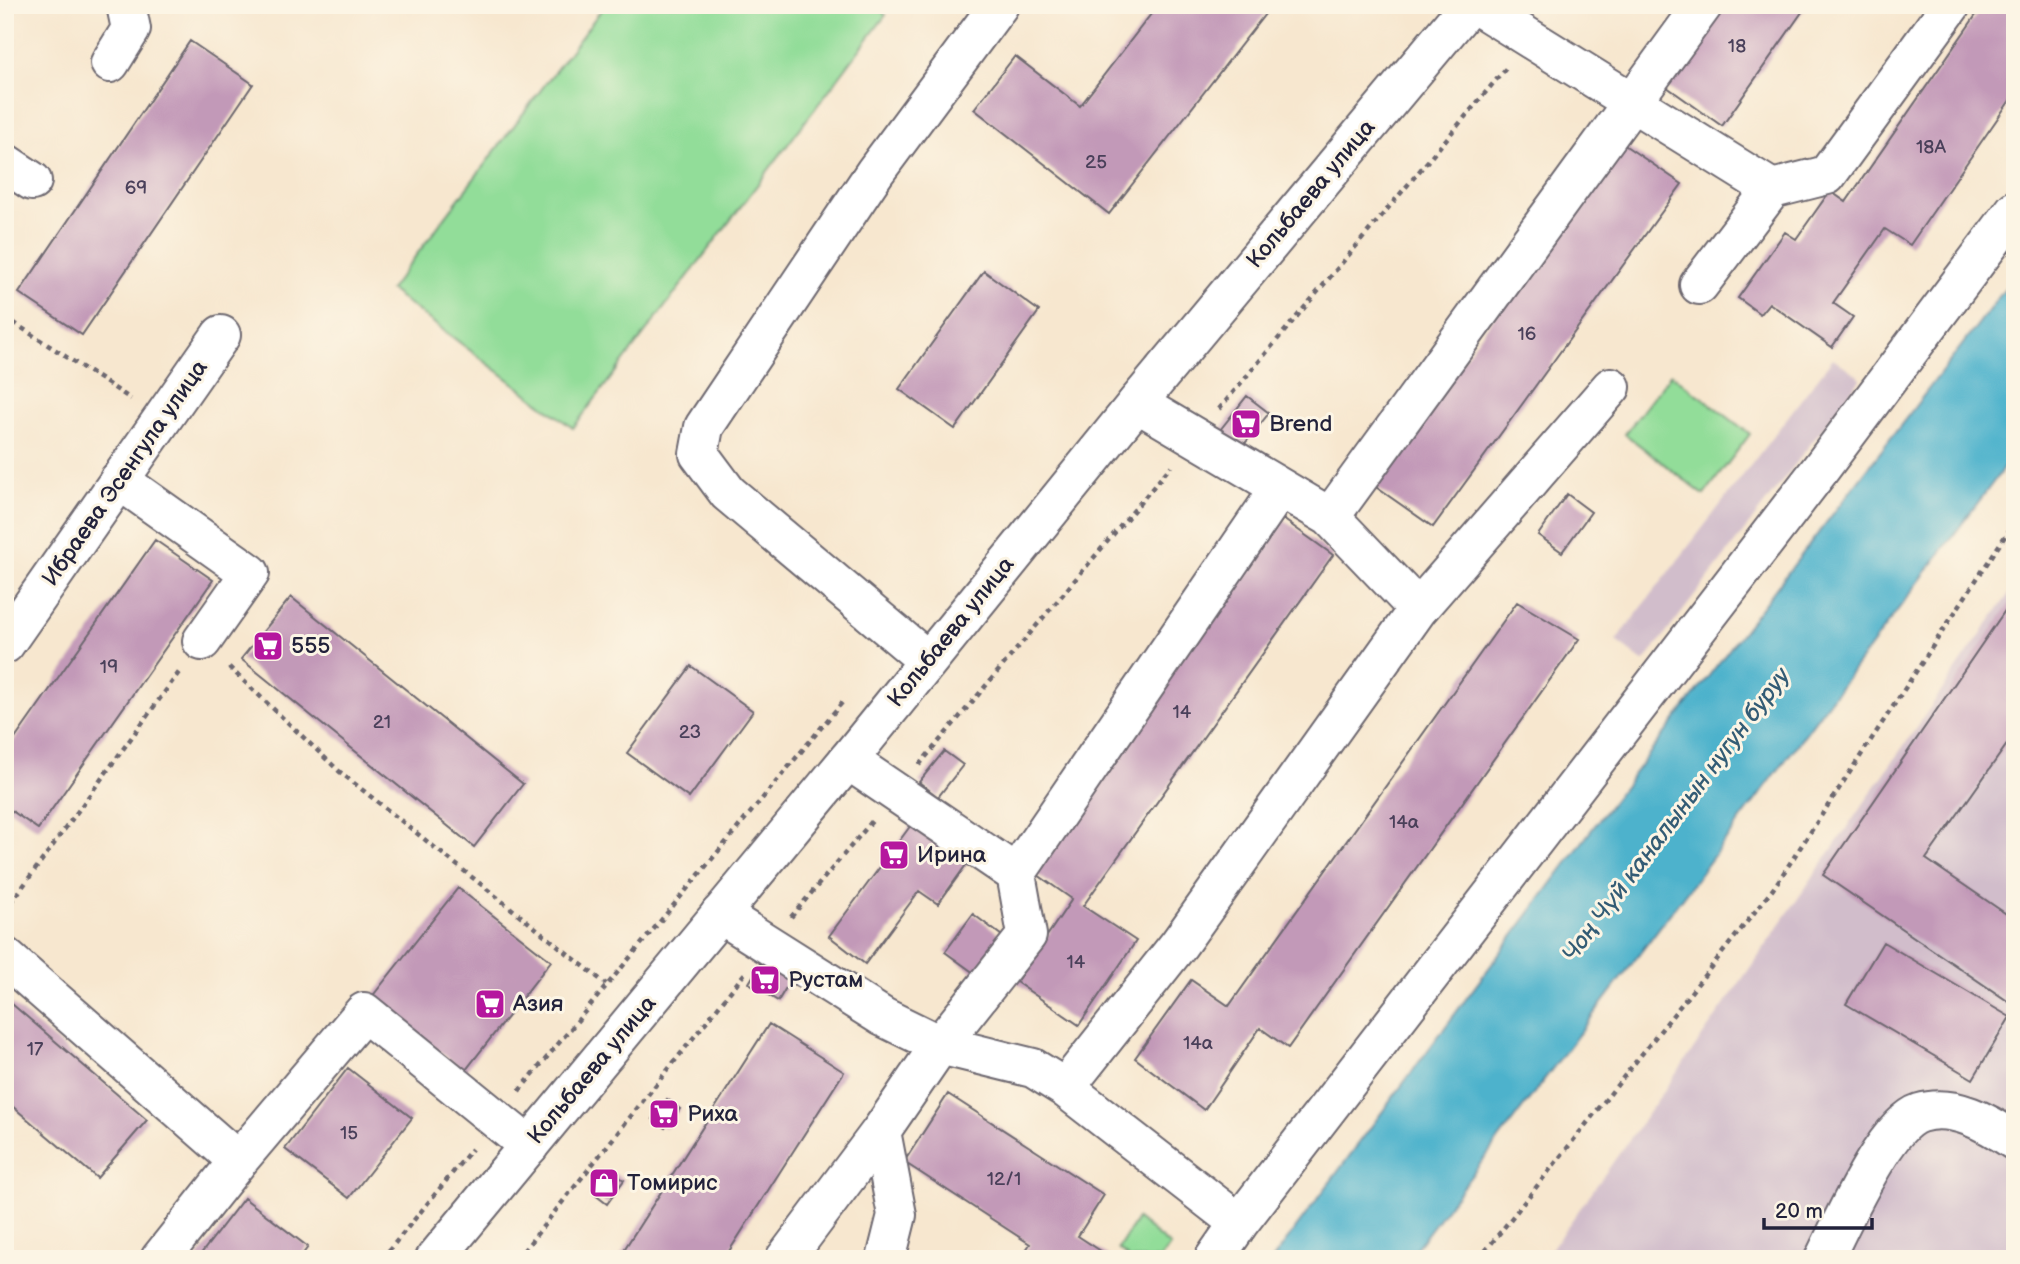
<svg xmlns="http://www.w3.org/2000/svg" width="2020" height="1264" viewBox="0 0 2020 1264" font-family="'Balsamiq Sans',sans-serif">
	<rect width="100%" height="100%" fill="#fcf5e5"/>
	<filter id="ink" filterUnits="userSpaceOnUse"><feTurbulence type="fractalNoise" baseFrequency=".0143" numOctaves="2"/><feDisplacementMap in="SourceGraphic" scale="14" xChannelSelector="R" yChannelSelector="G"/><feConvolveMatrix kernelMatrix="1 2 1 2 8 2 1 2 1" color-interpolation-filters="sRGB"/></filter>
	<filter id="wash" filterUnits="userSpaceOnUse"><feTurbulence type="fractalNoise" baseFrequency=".00686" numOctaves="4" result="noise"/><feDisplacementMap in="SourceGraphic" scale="28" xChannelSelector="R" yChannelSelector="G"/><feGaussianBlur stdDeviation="1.57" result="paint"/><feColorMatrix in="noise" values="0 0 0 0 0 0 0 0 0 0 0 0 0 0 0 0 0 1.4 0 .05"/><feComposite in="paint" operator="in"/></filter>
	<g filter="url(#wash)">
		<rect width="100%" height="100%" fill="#f7e7cf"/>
		<!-- industrial -->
		<path fill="#d1bdcb" d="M1833,358L1861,378L1644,662L1616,641Z
			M2015,585V1259H1544L1691,1053Z"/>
		<!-- green -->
		<path fill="#92dd99" stroke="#5a806a" stroke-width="2" d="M605,5H874L886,15L573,428L390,290Z
			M1671,374L1750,434L1704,495L1625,434Z
			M1137,1219L1170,1246L1160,1259H1130L1118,1249Z"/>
		<!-- water -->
		<path fill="#4db2cc" stroke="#386a84" stroke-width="2" d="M2015,276V453L1725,841L1408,1259H1273L1607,809Z"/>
		<g id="blocks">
			<!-- building -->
			<path fill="#c299b8" d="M1158,5H1272L1109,214L974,109L1015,56L1080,106Z
				M1724,5H1807L1722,126L1667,87Z
				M1983,5H2015V93L1910,245L1885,229L1833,303L1853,317L1832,347L1769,303L1760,314L1738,298L1785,232L1796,239L1830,191L1846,202Z
				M190,41L253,84L82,335L19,293Z
				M1620,142L1682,184L1433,527L1373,485Z
				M984,271L1039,311L955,429L899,389Z
				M1247,396L1269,413L1242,447L1220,430Z
				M1567,494L1591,512L1562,552L1538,535Z
				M1283,519L1333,555L1083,906L1136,941L1079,1025L1016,982L1072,899L1028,868Z
				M155,540L213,580L38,829L5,806V753Z
				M2015,596V733L1926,859L2015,920V1006L1823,875Z
				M291,597L523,784L474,847L241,659Z
				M1517,602L1579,639L1288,1048L1260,1028L1204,1110L1135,1058L1191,980L1229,1006Z
				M691,666L753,711L689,798L627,753Z
				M944,751L963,765L938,797L919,782Z
				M914,821L971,858L938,904L919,891L865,964L829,936Z
				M458,888L551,961L465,1071L371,998Z
				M973,914L1002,936L974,973L945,952Z
				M1883,942L2010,1017L1973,1079L1846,1004Z
				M761,963L790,981L778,1001L749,983Z
				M5,998L147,1120L97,1178L5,1100Z
				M769,1024L844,1072L724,1259H618Z
				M348,1068L412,1118L349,1198L285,1149Z
				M948,1094L1104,1195L1078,1236L1113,1259H1020L1030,1244L904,1162Z
				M667,1099L680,1109L665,1128L653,1119Z
				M610,1171L624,1180L607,1204L594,1194Z
				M244,1198L308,1247L299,1259H197Z"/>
		</g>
	</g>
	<g filter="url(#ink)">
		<use href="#blocks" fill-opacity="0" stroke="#6d676f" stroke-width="2"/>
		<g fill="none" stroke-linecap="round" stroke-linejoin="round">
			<!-- minor casing -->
			<g stroke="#6d676f" stroke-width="42">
				<path id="minor" d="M1476,5L1772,189L1827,175L1951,5
					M110,63L131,29L126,5
					M5,163L32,181
					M1699,285L1772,189
					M119,480L250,573L202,641
					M1330,517L1703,5
					M1418,609L1611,387
					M5,644L221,335
					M927,660L728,493L699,454L704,427L875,172L999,5
					M848,760L1016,874L1027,935L940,1045L881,1131L897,1215L886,1259
					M1016,874L1280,488
					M720,914L883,1017L940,1045L1033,1068L1065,1088L1239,1223
					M5,957L238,1161L364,1012L529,1146
					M1065,1088L1179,944L1418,609L1330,517L1137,403
					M160,1259L238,1161
					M785,1259L881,1131
					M1214,1259L1239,1223L1819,471L2015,210
					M1824,1259C1841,1225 1885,1124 1920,1113C1954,1103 1988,1123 2015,1141"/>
			</g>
			<!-- major casing -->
			<g stroke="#6d676f" stroke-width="42">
				<path id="major" d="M435,1259L848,760L1137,403L1469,5"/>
			</g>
			<!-- path -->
			<path stroke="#6d676f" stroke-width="4.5" stroke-dasharray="5 5" stroke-linecap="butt" d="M5,225L12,213
				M5,317L131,399
				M1219,409L1507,67
				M229,667L340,772L606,984
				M919,765L1171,466
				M5,911L180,671
				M791,917L873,820
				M519,1091L845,699
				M382,1259L472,1149
				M517,1259L745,973
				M1479,1259L1773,889L2015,521"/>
			<!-- minor -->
			<use href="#minor" stroke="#fff" stroke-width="38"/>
			<!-- major -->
			<use href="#major" stroke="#fff" stroke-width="38"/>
		</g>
	</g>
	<!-- icons -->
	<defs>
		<g id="supermarket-square" transform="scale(1.575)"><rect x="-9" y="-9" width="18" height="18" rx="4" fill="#b5179e" stroke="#fcf5e5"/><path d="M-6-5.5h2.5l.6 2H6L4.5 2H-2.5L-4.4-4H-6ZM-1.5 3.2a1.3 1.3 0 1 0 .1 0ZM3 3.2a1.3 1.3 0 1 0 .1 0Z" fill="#fff"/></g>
		<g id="shop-square" transform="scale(1.575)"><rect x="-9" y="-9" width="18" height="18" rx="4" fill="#b5179e" stroke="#fcf5e5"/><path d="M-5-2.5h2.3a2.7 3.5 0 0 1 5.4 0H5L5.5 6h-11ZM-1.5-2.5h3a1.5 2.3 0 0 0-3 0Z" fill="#fff"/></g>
	</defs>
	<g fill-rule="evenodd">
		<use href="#supermarket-square" x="1246" y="424"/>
		<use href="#supermarket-square" x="268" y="646"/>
		<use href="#supermarket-square" x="894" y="855"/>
		<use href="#supermarket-square" x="765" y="980"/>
		<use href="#supermarket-square" x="490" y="1004"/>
		<use href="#supermarket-square" x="664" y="1114"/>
		<use href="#shop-square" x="604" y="1183"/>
	</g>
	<g text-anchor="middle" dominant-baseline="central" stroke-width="6" stroke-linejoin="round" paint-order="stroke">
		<!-- number labels -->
		<g font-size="19" fill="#4a405a">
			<text x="1737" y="46">18</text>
			<text x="1931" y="147">18А</text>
			<text x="1096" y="162">25</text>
			<text x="136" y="188">69</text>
			<text x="1527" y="334">16</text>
			<text x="109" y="667">19</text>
			<text x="1182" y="712">14</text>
			<text x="382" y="722">21</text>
			<text x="690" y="732">23</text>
			<text x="1404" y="822">14а</text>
			<text x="1076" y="962">14</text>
			<text x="1198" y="1043">14а</text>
			<text x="35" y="1049">17</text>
			<text x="349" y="1133">15</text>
			<text x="1004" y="1179">12/1</text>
		</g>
		<!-- street labels -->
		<g font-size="23" fill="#22223b" stroke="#fcf5e5">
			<text transform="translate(1311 194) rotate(-50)">Кольбаева улица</text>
			<text transform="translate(125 473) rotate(-55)">Ибраева Эсенгула улица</text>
			<text transform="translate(951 632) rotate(-51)">Кольбаева улица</text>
			<text transform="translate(592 1070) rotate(-50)">Кольбаева улица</text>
		</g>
		<!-- poi labels -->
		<g font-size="23" fill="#22223b" stroke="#fcf5e5" text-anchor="start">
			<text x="1269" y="424">Brend</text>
			<text x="291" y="646">555</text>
			<text x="917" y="855">Ирина</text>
			<text x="788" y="980">Рустам</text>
			<text x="513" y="1004">Азия</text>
			<text x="687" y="1114">Риха</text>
			<text x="627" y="1183">Томирис</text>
		</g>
		<!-- water labels -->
		<g font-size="24" font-style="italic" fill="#335c75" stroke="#fcf5e5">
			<text transform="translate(1676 815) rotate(-53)">Чоң Чүй каналынын нугун буруу</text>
		</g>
	</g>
	<!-- margin -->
	<rect width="2020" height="1264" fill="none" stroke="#fcf5e5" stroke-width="28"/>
	<!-- scale -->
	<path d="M1764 1218v10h108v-10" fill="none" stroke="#22223b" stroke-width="3.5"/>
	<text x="1775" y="1218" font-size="21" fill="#22223b" stroke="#fcf5e5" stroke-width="5" paint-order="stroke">20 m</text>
</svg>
